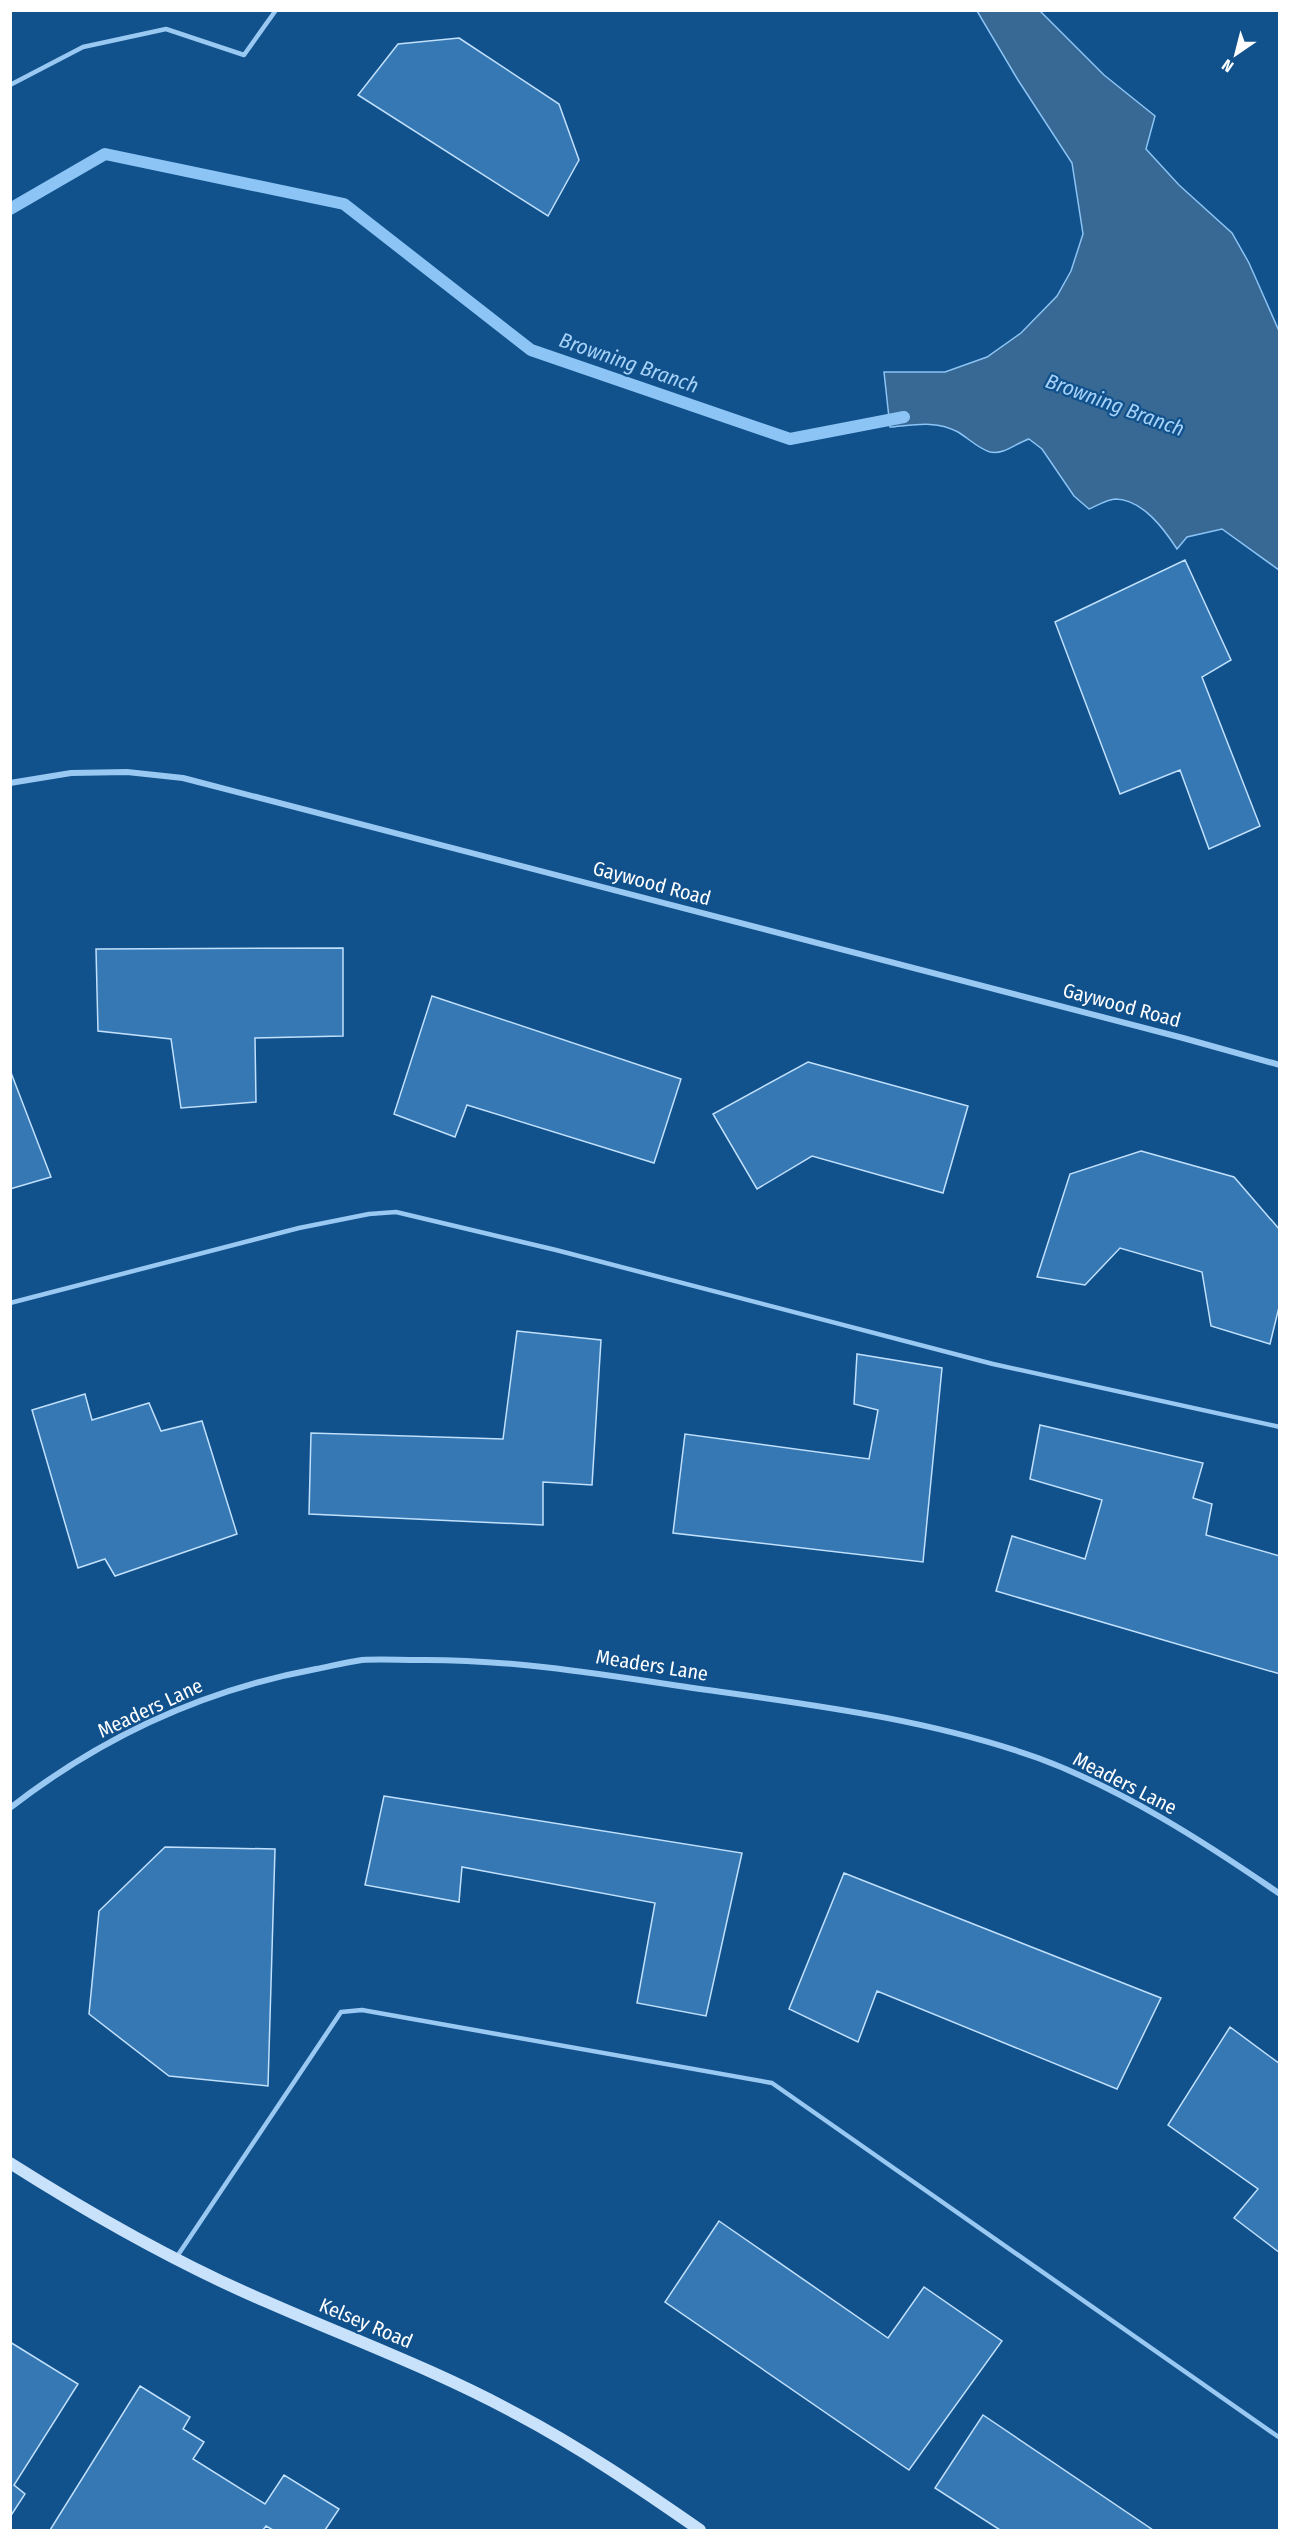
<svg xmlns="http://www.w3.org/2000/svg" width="1290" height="2541" viewBox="0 0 1290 2541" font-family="'Fira Sans Condensed',sans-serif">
	<rect width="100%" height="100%" fill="#11518c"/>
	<!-- water -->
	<path fill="#386894" stroke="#8bc4f5" stroke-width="1.5" d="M977,11H1040L1104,75L1155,116L1146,149L1179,185L1232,233L1249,263L1279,331V570L1222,529L1187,537L1177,549C1164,529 1143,500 1116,499C1108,499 1096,506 1089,509L1074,496L1042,449L1029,439C1016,443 1004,455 990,452C979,449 968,438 958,432C936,420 914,425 890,427L884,372H945L987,357L1021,333L1057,296L1071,271L1083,234L1072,163L1018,80Z"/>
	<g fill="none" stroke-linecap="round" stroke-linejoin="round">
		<!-- stream -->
		<path stroke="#8bc4f5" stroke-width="12" d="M10,209L105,154L344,204L531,350L790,439L904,417"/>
	</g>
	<!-- building -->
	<path fill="#3578b4" stroke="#c0e0fd" stroke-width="1.5" d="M459,38L559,104L579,160L548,216L358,95L398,44Z
		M1185,560L1231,660L1202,677L1260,826L1209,849L1180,770L1120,794L1055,622Z
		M343,948V1036L255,1038L256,1102L181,1108L171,1039L98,1031L96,949Z
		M432,996L681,1079L654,1163L467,1105L455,1137L394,1114Z
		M808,1062L968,1106L943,1193L812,1156L757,1189L713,1114Z
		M10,1070L51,1177L10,1189Z
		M1141,1151L1234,1177L1280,1230V1303L1270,1344L1211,1326L1202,1272L1120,1248L1085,1285L1037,1277L1070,1174Z
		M517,1331L601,1340L592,1485L543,1482V1525L309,1514L311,1433L503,1439Z
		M857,1354L942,1368L923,1562L673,1533L685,1434L869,1459L878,1410L854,1404Z
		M85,1394L92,1420L149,1403L161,1431L202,1421L237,1534L115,1576L105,1559L78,1568L32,1410Z
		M1040,1425L1203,1463L1193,1498L1212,1504L1206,1535L1280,1556V1674L996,1591L1012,1536L1085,1559L1102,1500L1030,1479Z
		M384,1796L742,1853L706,2016L637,2003L655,1903L462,1867L459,1902L365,1885Z
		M165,1847L275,1849L268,2086L169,2076L89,2014L99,1911Z
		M844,1873L1161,1998L1117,2089L877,1991L858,2042L789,2009Z
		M1230,2027L1280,2064V2253L1234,2218L1258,2189L1168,2125Z
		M719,2221L888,2338L924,2287L1002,2341L909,2470L665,2302Z
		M10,2342L78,2384L14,2485L25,2494L10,2517Z
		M140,2386L190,2417L183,2429L204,2442L193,2459L265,2504L284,2475L339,2509L325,2530H273L266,2526L263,2530H50Z
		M983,2415L1153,2530H1000L935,2488Z"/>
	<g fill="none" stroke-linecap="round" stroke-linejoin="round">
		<!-- lane -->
		<path stroke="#99c8f2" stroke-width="4.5" d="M10,85L83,47L166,29L244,55L276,10
			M10,1303L299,1228L369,1214L396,1212L556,1250L993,1364L1280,1427
			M176,2258L341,2012L362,2010L772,2083L1280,2438"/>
		<!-- street -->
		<path stroke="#99c8f2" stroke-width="6" d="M10,783L71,773L127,772L183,778L1183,1038L1280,1065
			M10,1808C100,1738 203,1690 316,1669C331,1666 347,1662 362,1660C380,1659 399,1660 417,1660C503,1659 588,1672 673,1685C795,1703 920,1716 1038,1758C1122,1789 1206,1843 1280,1894"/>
		<!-- secondary -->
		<path stroke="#c8e2fc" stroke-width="12" d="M10,2163C92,2215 176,2263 265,2301C349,2338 436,2370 517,2414C581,2448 641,2489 700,2530"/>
	</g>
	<g text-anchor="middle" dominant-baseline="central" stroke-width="4.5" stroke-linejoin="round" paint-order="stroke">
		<!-- street labels -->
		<g font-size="20" fill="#fff" stroke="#11518c">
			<text transform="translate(652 883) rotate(15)">Gaywood Road</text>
			<text transform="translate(1122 1005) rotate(15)">Gaywood Road</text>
			<text transform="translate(652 1665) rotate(9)">Meaders Lane</text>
			<text transform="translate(150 1708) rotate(-25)">Meaders Lane</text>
			<text transform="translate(1125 1783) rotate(27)">Meaders Lane</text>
			<text transform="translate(366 2323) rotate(23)">Kelsey Road</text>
		</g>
		<!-- water labels -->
		<g font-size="21" font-style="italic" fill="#a5d2f9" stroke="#11518c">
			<text transform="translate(629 363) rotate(19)">Browning Branch</text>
			<text transform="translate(1115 405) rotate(20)">Browning Branch</text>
		</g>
	</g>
	<!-- border -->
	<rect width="1290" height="2541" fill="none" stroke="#ffffff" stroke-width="24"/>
	<!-- north arrow -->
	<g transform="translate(1236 54) rotate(215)" stroke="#11518c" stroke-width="4.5" paint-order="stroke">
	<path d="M0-4.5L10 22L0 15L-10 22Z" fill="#ffffff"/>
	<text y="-9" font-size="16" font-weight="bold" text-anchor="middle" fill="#ffffff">N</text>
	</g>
</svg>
